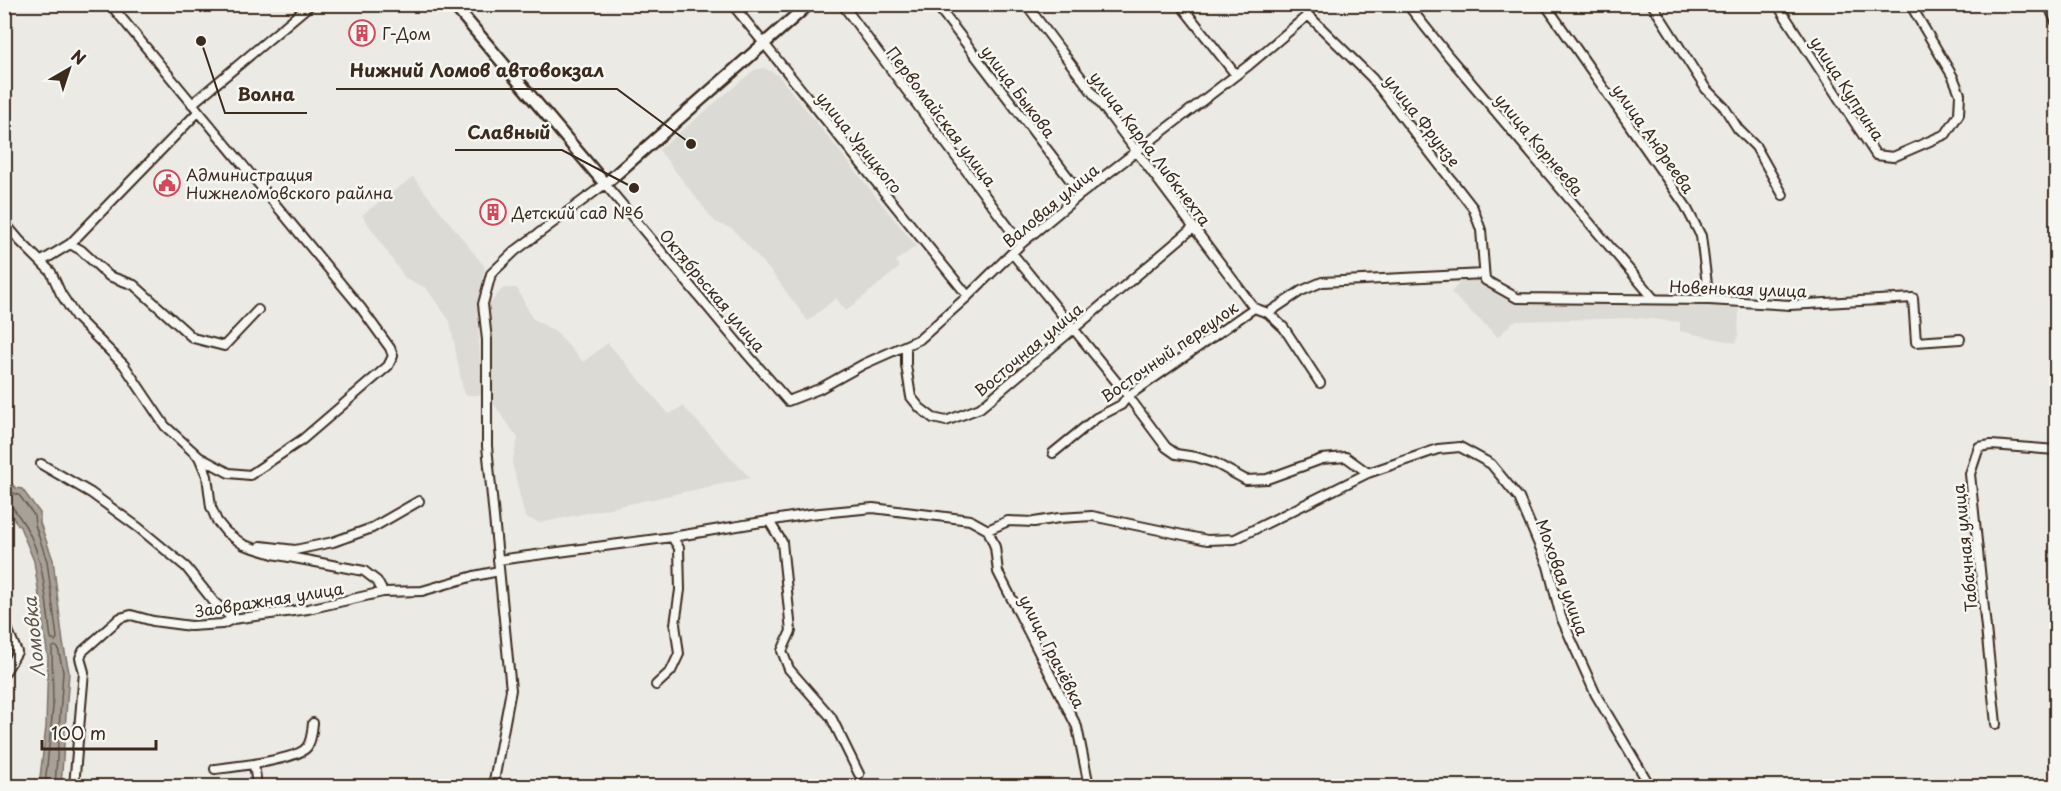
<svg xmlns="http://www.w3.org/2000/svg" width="2061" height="791" viewBox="0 0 2061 791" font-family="'Playpen Sans',sans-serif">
	<rect width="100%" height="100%" fill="#ebeae5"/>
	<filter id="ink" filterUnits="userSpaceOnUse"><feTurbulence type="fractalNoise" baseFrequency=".0167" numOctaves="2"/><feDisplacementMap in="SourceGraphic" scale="12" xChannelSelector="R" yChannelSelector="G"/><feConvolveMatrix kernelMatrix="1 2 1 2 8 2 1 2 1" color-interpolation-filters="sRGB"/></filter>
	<g filter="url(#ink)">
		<!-- built -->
		<path fill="#dcdad4" d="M764,68L778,75L916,246L896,261L900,267L846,311L836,298L808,321L773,274L733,229L715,222L659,150L754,70Z
			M413,177L485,267L477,303L482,395H464L450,321L426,288L405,278L362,215Z
			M1489,279L1526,297L1635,296L1739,309L1738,335L1736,343L1680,331V322L1638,318L1514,321L1498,337L1451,293L1461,281Z
			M503,288H517L532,318L557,333L583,362L608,343L669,414L683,406L750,478L540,523L525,517L512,462L518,438L493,403L492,335L487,307Z"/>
		<!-- water -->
		<path fill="#a8a198" stroke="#7c7167" stroke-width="1.5" d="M5,478L16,488L22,489L40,513V523L53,560L63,643L69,672L61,786H39L46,727L48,658L34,561L20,527L5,507Z"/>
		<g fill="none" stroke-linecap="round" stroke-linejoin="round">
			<!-- shore -->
			<path stroke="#675a4f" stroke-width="1.5" d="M4,486L13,493L19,495L34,515L35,525L47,561L57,638L55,641L51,639C45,597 45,550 18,515C14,509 12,505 4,504
				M45,786L53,707L52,648L55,646L58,648L63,672L55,786"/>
			<!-- street casing -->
			<g stroke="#3b2a1e" stroke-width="12">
				<path id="street" d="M110,4L361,308L390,348L393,356L388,366L303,439L250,475L229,473L199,457
					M732,4L968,296
					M842,4L1021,244
					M936,4L1081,194
					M1026,4L1254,308
					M1180,4L1236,75
					M1299,4L1308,15L1372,78L1473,208L1481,230L1485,280L1517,298L1709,300L1790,305L1913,298L1916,342L1960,339
					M1407,4L1446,53L1654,299
					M1545,4L1685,205L1701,236L1709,300
					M1652,4L1706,89L1724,107L1738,129L1756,147L1783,195
					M1777,4L1876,155L1893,157L1946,134L1959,114L1960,94L1953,77L1910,4
					M2048,4L2056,22
					M192,104L311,4
					M4,222L20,241L51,272L61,294L76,317L124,365L165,426L199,457L207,476L211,507L217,521L226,532L244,545L273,554L364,571L377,581L383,592
					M70,244L198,112
					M1012,253L1128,396L1166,447L1176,454L1196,457L1215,463L1246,480L1267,479L1322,459L1346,457L1368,473
					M42,261L70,244L81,250L109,276L134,285L193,338L224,346L258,310
					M1268,313L1284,328L1320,383
					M906,346V365L911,397L920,408L933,418L946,421L980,408L1193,228
					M1053,453L1096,418L1121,405L1128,396L1254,308L1268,313L1301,291L1322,282L1484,274
					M41,464L91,493L139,528L186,567L214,602L233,619
					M769,521L782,542L791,631L782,651L789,669L831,717L859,774
					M988,530L995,547L998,572L1077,727L1089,786
					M261,546L295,550L333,542L372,528L419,501
					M498,560L672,537L810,514L873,508L970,520L988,530L1008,521L1034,522L1059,518L1092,516L1207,540L1235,539L1368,473L1438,449L1460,447L1491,464L1519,498L1548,566L1561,617L1596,695L1650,786
					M4,621L17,652L4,674
					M656,685L671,671L679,654L675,624L680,590L679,548L672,537
					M1996,724L1970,474L1979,447L1991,445L2056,450
					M254,764L257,786
					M215,769C232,767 298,760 307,747C312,740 312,731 313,723
					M74,786L84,672L80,658L83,651L120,618L131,615L153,621L191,626L222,624L233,619L308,609L383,592L422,591L474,576L499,571
					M493,786L511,690L487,446V340L483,304L491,274L515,251L605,184L747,354L788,401L819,389L864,364L920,339L968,296L1021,244L1081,194L1249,65L1308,15V4"/>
			</g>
			<!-- secondary casing -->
			<g stroke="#3b2a1e" stroke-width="15">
				<path id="secondary" d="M453,4L605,184L809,4"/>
			</g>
			<!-- street -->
			<use href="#street" stroke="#f6f6f2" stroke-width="8"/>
			<!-- secondary -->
			<use href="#secondary" stroke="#f6f6f2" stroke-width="10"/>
		</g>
	</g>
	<!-- icons -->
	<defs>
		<g id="building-ring" transform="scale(1.35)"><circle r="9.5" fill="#f6f6f2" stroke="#d1495b" stroke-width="1.5"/><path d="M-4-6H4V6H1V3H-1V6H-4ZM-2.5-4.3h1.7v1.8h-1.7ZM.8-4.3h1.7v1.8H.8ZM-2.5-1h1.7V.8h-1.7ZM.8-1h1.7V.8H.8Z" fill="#d1495b"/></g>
		<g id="civic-ring" transform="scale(1.35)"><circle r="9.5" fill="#f6f6f2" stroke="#d1495b" stroke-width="1.5"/><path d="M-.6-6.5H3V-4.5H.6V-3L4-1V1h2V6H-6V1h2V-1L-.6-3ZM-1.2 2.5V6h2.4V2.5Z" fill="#d1495b"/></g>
	</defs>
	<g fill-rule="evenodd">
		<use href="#building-ring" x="362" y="33"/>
		<use href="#civic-ring" x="167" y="183"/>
		<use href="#building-ring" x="493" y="212"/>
	</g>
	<g text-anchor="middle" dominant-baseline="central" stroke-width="5" stroke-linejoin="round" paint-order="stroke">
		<!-- poi labels -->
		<g font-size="16" fill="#3b2a1e" stroke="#f6f6f2" text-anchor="start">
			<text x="382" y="33">Г-Дом</text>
			<text x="186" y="174">Администрация<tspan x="186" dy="18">Нижнеломовского райлна</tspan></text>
			<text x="512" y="212">Детский сад №6</text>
		</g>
		<!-- street labels -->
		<g font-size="16" fill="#3b2a1e" stroke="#f6f6f2">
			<text transform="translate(1848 88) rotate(57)">улица Куприна</text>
			<text transform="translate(1019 91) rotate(53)">улица Быкова</text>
			<text transform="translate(942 116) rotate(53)">Первомайская улица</text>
			<text transform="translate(1423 120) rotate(52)">улица Фрунзе</text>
			<text transform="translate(1654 138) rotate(55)">улица Андреева</text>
			<text transform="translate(860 142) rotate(51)">улица Урицкого</text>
			<text transform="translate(1540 144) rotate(50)">улица Корнеева</text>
			<text transform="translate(1151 148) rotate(53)">улица Карла Либкнехта</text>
			<text transform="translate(1050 205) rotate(-40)">Валовая улица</text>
			<text transform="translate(1738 288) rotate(2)">Новенькая улица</text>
			<text transform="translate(713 290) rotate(50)">Октябрьская улица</text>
			<text transform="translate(1028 349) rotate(-40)">Восточная улица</text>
			<text transform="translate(1169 351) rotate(-35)">Восточный переулок</text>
			<text transform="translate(1964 548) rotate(-96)">Табачная улица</text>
			<text transform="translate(1563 577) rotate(70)">Моховая улица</text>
			<text transform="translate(269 599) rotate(-9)">Заовражная улица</text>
			<text transform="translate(1053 651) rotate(63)">улица Грачёвка</text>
		</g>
		<!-- water labels -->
		<g font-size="18" font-style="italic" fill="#615449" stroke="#f6f6f2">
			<text transform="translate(33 637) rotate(-96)">Ломовка</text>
		</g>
	</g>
	<!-- callouts -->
	<path fill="none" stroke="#3b2a1e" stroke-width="2" d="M691 144L617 89H336M201 41L225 113H307M634 188L562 150H455"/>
	<g fill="#3b2a1e" stroke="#f6f6f2" stroke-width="2">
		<circle cx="691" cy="144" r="6"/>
		<circle cx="201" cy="41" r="6"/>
		<circle cx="634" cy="188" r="6"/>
	</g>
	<g font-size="18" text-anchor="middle" font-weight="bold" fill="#3b2a1e" stroke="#f6f6f2" stroke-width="5" stroke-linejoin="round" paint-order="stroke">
		<text x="477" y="77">Нижний Ломов автовокзал</text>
		<text x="266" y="101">Волна</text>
		<text x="509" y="139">Славный</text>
	</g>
	<!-- margin -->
	<rect width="2061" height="791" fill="none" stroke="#f6f6f2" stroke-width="24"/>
	<rect x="12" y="12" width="2037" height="767" fill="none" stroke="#3b2a1e" stroke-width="2" filter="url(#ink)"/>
	<!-- north arrow -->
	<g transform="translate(69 69) rotate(39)" stroke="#f6f6f2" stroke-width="4.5" paint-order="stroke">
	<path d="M0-4.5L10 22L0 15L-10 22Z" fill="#3b2a1e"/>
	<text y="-9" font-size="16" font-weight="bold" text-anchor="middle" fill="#3b2a1e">N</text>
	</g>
	<!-- scale -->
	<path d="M42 740v9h114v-9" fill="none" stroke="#3b2a1e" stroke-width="3"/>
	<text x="51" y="740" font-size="18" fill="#3b2a1e" stroke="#f6f6f2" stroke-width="4.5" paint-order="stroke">100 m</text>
</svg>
